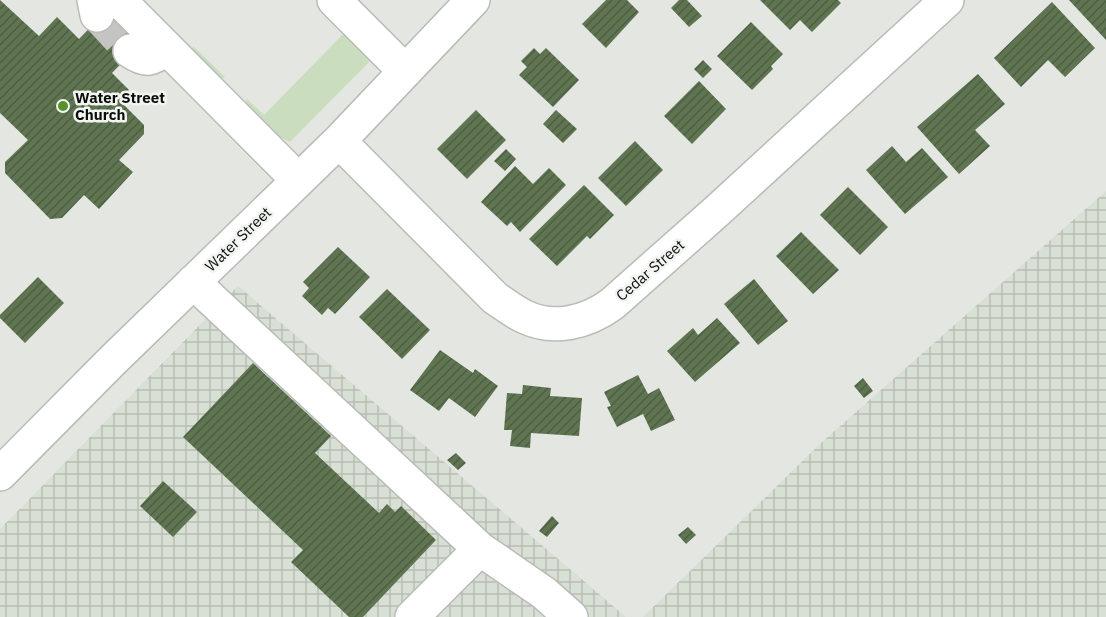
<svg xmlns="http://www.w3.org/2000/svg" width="1106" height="617" viewBox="0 0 1106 617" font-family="'IBM Plex Sans',sans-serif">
	<defs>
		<pattern id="industrial-grid" width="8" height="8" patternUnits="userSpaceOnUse" patternTransform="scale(1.5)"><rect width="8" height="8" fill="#d8dfd4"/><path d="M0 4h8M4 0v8" fill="none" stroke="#b8beb5"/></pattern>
		<pattern id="building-hatch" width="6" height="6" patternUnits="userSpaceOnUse" patternTransform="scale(1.5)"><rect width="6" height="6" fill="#5f7552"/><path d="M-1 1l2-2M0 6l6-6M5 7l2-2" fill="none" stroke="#4d5e42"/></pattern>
	</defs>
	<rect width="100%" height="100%" fill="#e4e6e2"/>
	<!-- industrial -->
	<path fill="url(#industrial-grid)" d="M1106,191V617H643L821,443Z
		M238,286L626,617H0V529Z"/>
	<!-- grass -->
	<path fill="#caddbf" d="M345,32L365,53L370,61L290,142L274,134L245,105L247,99L264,115Z
		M193,46L225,77L220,79L192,52Z"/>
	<!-- building -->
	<path fill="url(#building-hatch)" d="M0,0L39,36L57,17L79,39L109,8L143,41L112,73L129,90L119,100L144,125V134L119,160L133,172L99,209L84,195L62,218L50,219L5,173V162L28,140L0,113Z
		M606,0H627L639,12L606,48L582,24Z
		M679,0H687L702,16L689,27L671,8Z
		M760,0H838L841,3L812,32L800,20L790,30Z
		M1069,0H1106V40Z
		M1052,2L1095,48L1065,77L1048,60L1021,87L994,58Z
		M751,22L783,54L771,66L773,69L752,90L717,56Z
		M534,48L540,54L546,48L579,80L553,107L519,75L527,67L521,61Z
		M703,60L712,69L703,78L694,69Z
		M978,74L1005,104L975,130L990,146L959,174L917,127Z
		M699,81L726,109L692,144L664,116Z
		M476,110L506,140L467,179L437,149Z
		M556,110L577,129L563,143L543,124Z
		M635,141L663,170L626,206L598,178Z
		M892,146L906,162L922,148L948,177L905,214L866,170Z
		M506,149L516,159L505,171L494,161Z
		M515,166L533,184L549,168L566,185L520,232L511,222L507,226L481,202Z
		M584,185L614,215L590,239L587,236L557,266L529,239Z
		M848,187L888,227L860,255L820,215Z
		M801,232L839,270L813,294L776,256Z
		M338,247L370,277L335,314L328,308L322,315L302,296L309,288L303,282Z
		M38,277L64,303L25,343L0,318V315Z
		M754,279L788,321L758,345L724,304Z
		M387,289L430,330L402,359L359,317Z
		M717,318L740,343L695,382L667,351L693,328L698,335Z
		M440,350L473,373L475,369L498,386L475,417L449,398L439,411L410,390Z
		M253,363L331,436L315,453L379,513L387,504L395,512L401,506L436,540L363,617H349L291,562L303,550L183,437Z
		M638,375L648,394L659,388L675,420L651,431L643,414L617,427L607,407L611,406L604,392Z
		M863,378L873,391L864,398L854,386Z
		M523,385L551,388L550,396L582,398L579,436L531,433L530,448L510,446L512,430H504L507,393L522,394Z
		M456,453L466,463L458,470L447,460Z
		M163,481L197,512L173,537L140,506Z
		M552,516L559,523L547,537L539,531Z
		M688,527L696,535L686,544L678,535Z"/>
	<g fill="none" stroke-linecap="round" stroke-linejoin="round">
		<!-- minor-tunnel -->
		<path stroke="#c4c5c2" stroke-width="33" stroke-dasharray="33 16" stroke-linecap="butt" d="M97,15L130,51"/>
		<!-- minor casing -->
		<g stroke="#b9bcb7" stroke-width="36">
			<path id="minor" d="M94,0L97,15
				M119,0L298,180
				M334,0L405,71
				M130,51C146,62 152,60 166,48
				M339,141L495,298C504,304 513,311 523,316C553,331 586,323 612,304L717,211L947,0
				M193,282L480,549L544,593L571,617
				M0,474L112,361L339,141L473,0
				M412,617L480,549"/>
		</g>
		<!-- minor -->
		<use href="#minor" stroke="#fff" stroke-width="33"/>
	</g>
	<!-- markers -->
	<circle fill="#58902b" stroke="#f1f4f0" stroke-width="2" cx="63" cy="106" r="6"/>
	<g text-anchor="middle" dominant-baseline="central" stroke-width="5" stroke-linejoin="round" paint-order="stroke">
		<!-- poi labels -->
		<g font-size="15" font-weight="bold" fill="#0c0c0b" stroke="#f1f4f0" text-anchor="start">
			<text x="75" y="97">Water Street<tspan x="75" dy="17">Church</tspan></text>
		</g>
		<!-- street labels -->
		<g font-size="15" fill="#0c0c0b" stroke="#f1f4f0">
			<text transform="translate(238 239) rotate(-44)">Water Street</text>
			<text transform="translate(650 270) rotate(-41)">Cedar Street</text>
		</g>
	</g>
</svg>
